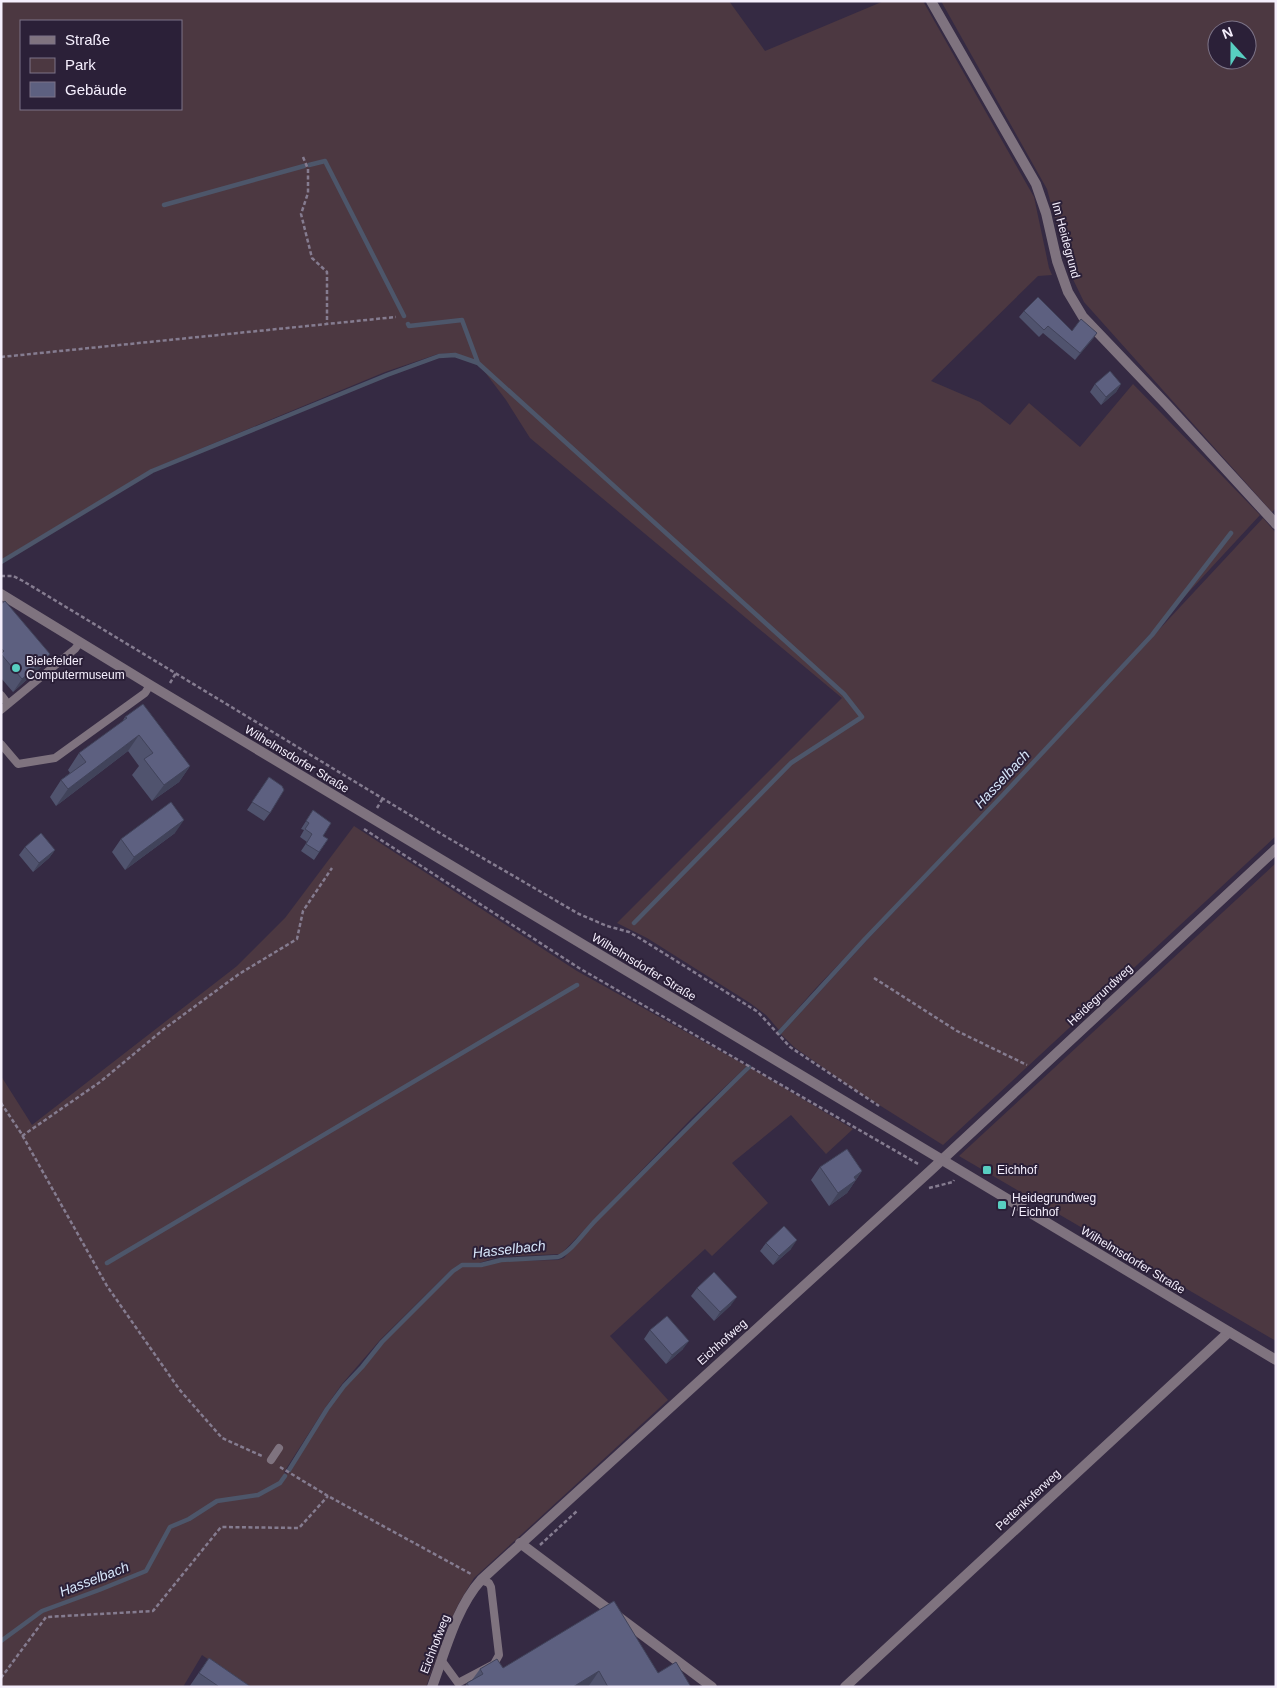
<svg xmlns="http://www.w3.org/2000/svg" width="1277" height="1688" viewBox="0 0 1277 1688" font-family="Helvetica,sans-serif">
	<rect width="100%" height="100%" fill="#352a43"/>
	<!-- green -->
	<path fill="#4c3841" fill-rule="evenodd" d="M1,1H729L765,51L884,1H923L1034,197L1049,268L1052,275L1038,276L931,381L980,402L1010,425L1029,403L1080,447L1133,384L1260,515L1001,795L816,988L779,1030L766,1015L750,1003L647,938L617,923L842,698L530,438L506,400L478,363L456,353L438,354L385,372L152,469L1,560ZM181,21V109H21V21Z
		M941,1H1276V508L1272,512L1084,302L1069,271L1047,189ZM1217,30H1247V60H1217Z
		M1263,518L1276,533V836L943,1145L852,1088L794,1047L781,1034L868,939L1004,796Z
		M354,826L577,971L747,1066L691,1119L561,1254L498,1257L479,1263L460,1264L451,1270L380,1340L342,1384L325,1408L284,1472L287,1474L328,1410L345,1387L363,1368L382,1343L453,1272L463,1266L481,1267L501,1261L558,1260L564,1258L586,1231L647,1171L695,1121L751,1068L853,1129L826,1154L791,1115L732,1163L768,1203L712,1256L705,1249L610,1336L668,1400L474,1578L459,1603L446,1630L426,1687H248L202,1655L183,1687H1V1076L32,1125L237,966L285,918Z
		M1276,863V1341L959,1156Z"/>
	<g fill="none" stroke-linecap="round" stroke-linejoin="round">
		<!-- stream -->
		<path stroke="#4d566a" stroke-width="4.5" d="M309,165L325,161L404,316
			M164,205L304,166
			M408,324L409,326L462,320L478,363
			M1,562L152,471L387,375L439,356L455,355L478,363L844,694L862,717L791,763L634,923
			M779,1033L865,939L1002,796L1152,635L1231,533
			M107,1263L577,985
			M289,1470L327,1409L344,1386L362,1367L382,1342L453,1271L462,1265H481L501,1260L558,1257C571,1252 585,1231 596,1220C647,1169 697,1117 749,1067
			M1,1641L42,1611L99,1590L146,1571L170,1527L189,1519L217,1501L258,1495L280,1483L285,1476"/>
		<!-- path -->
		<path stroke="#857c90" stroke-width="2.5" stroke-dasharray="4 2.5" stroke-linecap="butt" d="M303,157L308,169V193L301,214L312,258L327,272V324
			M1,357L396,317
			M1,576H13L23,581L443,835L579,914L607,926L629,932L641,939L758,1012L790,1047L879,1106
			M170,683L176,673
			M377,808L383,798
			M364,829L579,968L920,1165
			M874,978L957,1031L1027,1065
			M1,1103L21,1133L107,1286L179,1389L222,1438L262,1456
			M22,1136L100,1082L164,1029L239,974L297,939L303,911L332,868
			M929,1188L953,1182L954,1180
			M280,1467L328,1496L471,1574
			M540,1545L577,1511
			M1,1678L46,1617L153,1611L221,1527L299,1528L328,1496"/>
		<!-- service -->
		<path stroke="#7f737f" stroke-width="8" d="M1,695L8,704
			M1,710L75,649L80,642
			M1,744L18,764L55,758L145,693L150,685
			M271,1460L279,1448
			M442,1661L458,1683L494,1664L499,1655L491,1587L489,1583L481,1580"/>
		<!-- minor -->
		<path stroke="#7f737f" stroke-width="10" d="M931,1L1036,184L1046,213L1057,261L1068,292L1083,317L1166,404L1276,524
			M520,1543L712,1687
			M432,1687C445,1652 456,1608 481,1580L930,1171L1276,849
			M845,1687L1229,1332"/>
		<!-- tertiary -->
		<path stroke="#7f737f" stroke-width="10" d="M1,594L150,685L1276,1360"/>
	</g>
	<!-- wall -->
	<path fill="#50536e" d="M1024,311L1072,331L1097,333L1075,360L1043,333L1039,337L1019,317Z
		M1095,384H1121L1116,392L1101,405L1090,392Z
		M1,604L50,654L41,667L13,692L1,678Z
		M125,717L190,766L179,782L152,801L132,775L139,766L128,751L56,806L50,797L61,780L70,773L68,770L79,753L122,722Z
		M269,777L270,813L264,821L247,810Z
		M313,810L323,836L328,839L314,860L301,851L307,842L300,837L304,830L301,829Z
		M175,833L125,870L112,852L121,839Z
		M25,847L55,850L49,858L33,872L19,855Z
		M820,1167L862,1171L847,1193L829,1206L811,1180Z
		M766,1243L791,1249L773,1265L760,1251Z
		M697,1288L731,1305L714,1321L691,1296Z
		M650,1330L683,1349L666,1364L644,1339Z
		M209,1658L251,1687H189Z
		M503,1668L658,1673L691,1687H465L467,1683L472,1680L480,1669Z"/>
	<!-- shaded-wall -->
	<path fill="#41435a" d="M1097,333L1093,339L1075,360L1080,353Z
		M1121,384L1116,392L1101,405L1106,397Z
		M50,654L41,667L13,692L22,679Z
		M139,735L128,751L56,806L68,789Z
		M190,766L179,782L152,801L164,785Z
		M184,820L175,833L125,870L134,857Z
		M55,850L49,858L33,872L39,863Z
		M862,1171L847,1193L829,1206L838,1193L854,1177Z
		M797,1240L791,1249L773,1265L779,1256Z
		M737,1297L731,1305L714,1321L720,1312Z
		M689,1341L683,1349L666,1364L672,1355Z
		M599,1671L588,1687H573Z"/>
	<!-- building -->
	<path fill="#5d6080" stroke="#41435a" d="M1038,297L1072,331L1081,319L1097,333L1080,353L1048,326L1044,330L1024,311Z
		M1110,371L1121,384L1106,397L1095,384Z
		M5,601L50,654L22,679L1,654L4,651L1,648V604Z
		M143,704L190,766L164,785L144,759L153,753L139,735L68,789L61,780L86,762L79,753L127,718L125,717Z
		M269,777L282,786L284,790L270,813L252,802Z
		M171,802L184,820L134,857L121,839Z
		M313,810L331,823L323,836L328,839L319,852L306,844L312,834L305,829L309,823L306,821Z
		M41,833L55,850L39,863L25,847Z
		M847,1149L862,1171L854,1177L856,1180L838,1193L820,1167Z
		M784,1226L797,1240L779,1256L766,1243Z
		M714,1272L737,1297L720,1312L697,1288Z
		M667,1316L689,1341L672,1355L650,1330Z
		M614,1601L658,1673L676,1662L691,1687H608L599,1671L573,1687H469L467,1683L483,1674L480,1669L497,1659L503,1668Z
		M209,1658L251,1687H218V1686L199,1673Z"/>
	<!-- markers -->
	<g fill="#58cec1" stroke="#2b2038" stroke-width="2">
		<circle cx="16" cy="668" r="5"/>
		<rect x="982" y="1165" width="10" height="10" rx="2.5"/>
		<rect x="997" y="1200" width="10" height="10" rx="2.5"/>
	</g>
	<g text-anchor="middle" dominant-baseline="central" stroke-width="4" stroke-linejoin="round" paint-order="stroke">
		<!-- street labels -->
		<g font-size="12" fill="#f5effd" stroke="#2b2038">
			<text transform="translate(1066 240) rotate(75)">Im Heidegrund</text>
			<text transform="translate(297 759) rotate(31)">Wilhelmsdorfer Straße</text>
			<text transform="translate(644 967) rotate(31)">Wilhelmsdorfer Straße</text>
			<text transform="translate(1100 995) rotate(-43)">Heidegrundweg</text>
			<text transform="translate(1133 1260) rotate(31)">Wilhelmsdorfer Straße</text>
			<text transform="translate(722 1342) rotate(-42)">Eichhofweg</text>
			<text transform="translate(1028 1500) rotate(-43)">Pettenkoferweg</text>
			<text transform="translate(435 1644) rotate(-69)">Eichhofweg</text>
		</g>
		<!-- poi labels -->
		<g font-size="12" fill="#f5effd" stroke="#2b2038" text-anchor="start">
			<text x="26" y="661">Bielefelder<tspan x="26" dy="14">Computermuseum</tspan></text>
			<text x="997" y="1170">Eichhof</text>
			<text x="1012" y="1198">Heidegrundweg<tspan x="1012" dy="14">/ Eichhof</tspan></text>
		</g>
		<!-- water labels -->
		<g font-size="14" font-style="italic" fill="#d7e6fa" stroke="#2b2038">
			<text transform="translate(1002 779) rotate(-47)">Hasselbach</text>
			<text transform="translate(509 1249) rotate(-6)">Hasselbach</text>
			<text transform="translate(94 1579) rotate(-21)">Hasselbach</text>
		</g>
	</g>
	<!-- border -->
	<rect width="1277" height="1688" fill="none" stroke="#f5effd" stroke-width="5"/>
	<!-- legend -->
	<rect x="20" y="20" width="162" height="90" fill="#2b2038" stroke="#7c7387"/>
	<rect x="30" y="36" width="25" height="8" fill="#7f737f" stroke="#7c7387"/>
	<text x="65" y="45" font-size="15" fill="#f5effd">Straße</text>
	<rect x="30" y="58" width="25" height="15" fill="#4c3841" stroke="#7c7387"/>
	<text x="65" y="70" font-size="15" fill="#f5effd">Park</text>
	<rect x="30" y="82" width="25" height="15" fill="#5d6080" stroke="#7c7387"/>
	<text x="65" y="95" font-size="15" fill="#f5effd">Gebäude</text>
	<!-- north arrow -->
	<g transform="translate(1232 45) rotate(339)"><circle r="24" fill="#2b2038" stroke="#7c7387"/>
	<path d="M0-4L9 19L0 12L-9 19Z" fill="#58cec1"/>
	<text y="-8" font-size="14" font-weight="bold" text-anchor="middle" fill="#f5effd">N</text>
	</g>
</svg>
